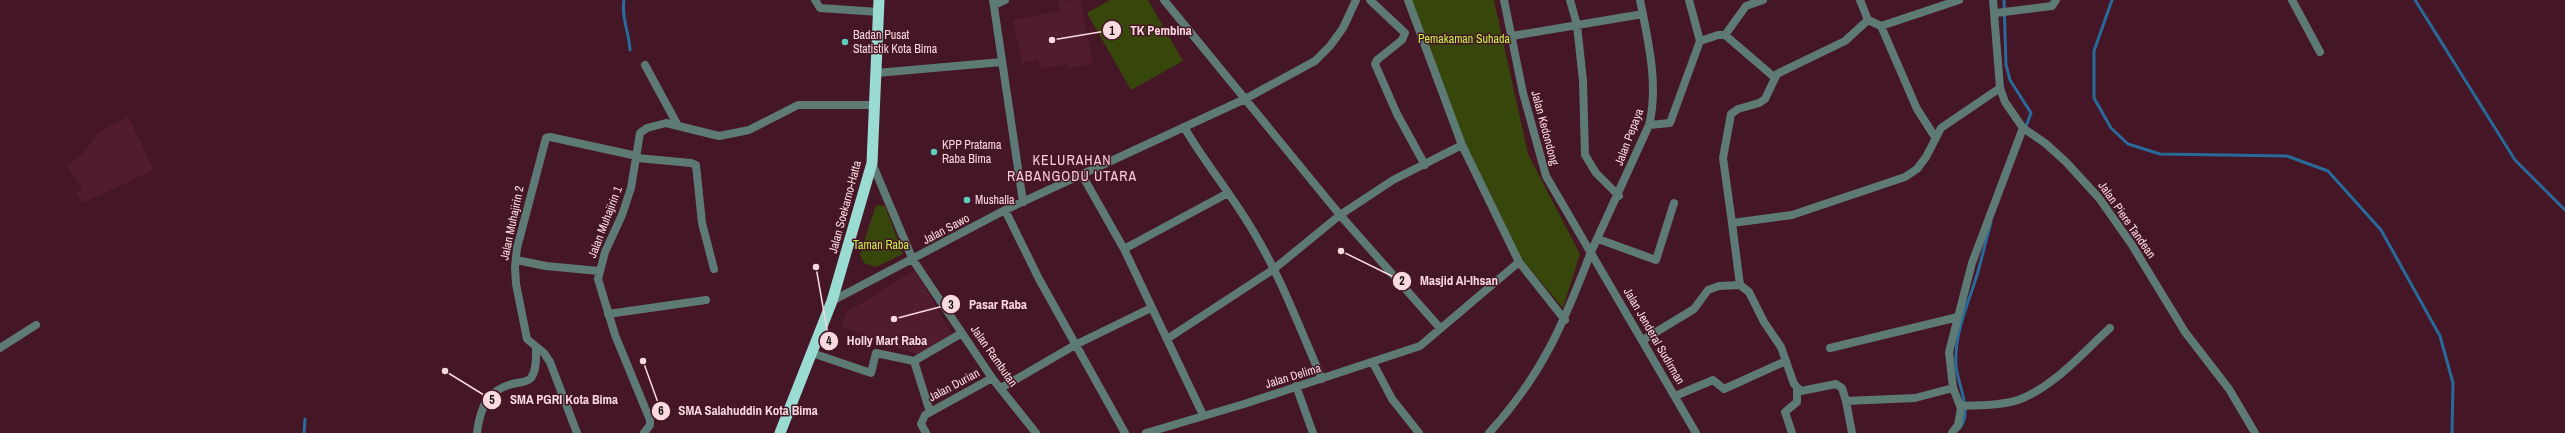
<svg xmlns="http://www.w3.org/2000/svg" width="2565" height="433" viewBox="0 0 2565 433" font-family="'Archivo Narrow',sans-serif">
	<rect width="100%" height="100%" fill="#451625"/>
	<!-- built -->
	<path fill="#521c2f" d="M1080,0L1093,64L1068,68L1067,64L1040,69L1038,60L1022,63L1013,20L1060,11L1058,1Z
		M128,116L154,170L82,203L76,193L82,187L67,166L83,154L99,132Z
		M915,270L952,334L921,356L841,326L847,312Z"/>
	<!-- green -->
	<path fill="#37460b" d="M1110,0H1148L1183,61L1131,90L1087,13Z
		M1411,0H1494L1528,154L1580,254L1563,308L1518,255L1461,137Z
		M876,205L885,206L903,254L876,267L864,263L860,255Z"/>
	<g fill="none" stroke-linecap="round" stroke-linejoin="round">
		<!-- stream -->
		<path stroke="#286b9a" stroke-width="3" d="M624,0C621,17 629,32 630,50
			M2004,0L2006,65L2010,80L2031,113L2025,129
			M2112,0L2094,51V98L2111,128L2128,144L2160,154L2287,156L2328,171L2381,230L2440,336L2453,383L2452,433
			M2415,0L2515,160L2565,210
			M1959,429C1974,412 1957,384 1956,365C1954,334 1968,304 1977,275C1982,258 1986,240 1991,222
			M304,433L305,419"/>
		<!-- minor -->
		<path stroke="#5e7a75" stroke-width="8" d="M815,0L820,8L879,12
			M993,0L1023,202
			M1164,0L1340,215L1440,328
			M1370,0L1405,33L1402,40L1377,60L1375,64L1397,114L1425,165
			M1408,0L1462,145L1519,262
			M1570,0L1577,25L1583,81L1585,155L1596,173L1619,196
			M1689,0L1700,41
			M1860,0L1868,20L1881,26L1917,109L1935,137
			M2292,0L2320,52
			M994,5L1005,0
			M1996,13L2052,6L2056,0
			M1881,26L1959,0
			M1725,35L1746,6L1763,0
			M1512,36L1643,14
			M645,65L677,124
			M876,73L1002,62
			M1649,125L1670,123L1700,41L1718,35H1725L1774,77
			M1184,127C1205,163 1232,195 1253,231C1281,277 1300,329 1322,379
			M637,158L691,163L696,165L702,223L714,269
			M872,163L913,260L992,378L1036,433
			M1082,175L1124,249L1203,415
			M1005,210L1039,279L1125,433
			M1732,223L1723,158L1731,114L1738,109L1759,103L1765,99L1777,74L1845,41L1868,20
			M1598,239L1656,260L1674,203
			M1124,249L1228,193
			M1591,252L1649,125C1659,85 1648,40 1640,0
			M516,260L546,266L599,271
			M1740,285L1732,223L1792,215L1905,177L1917,169L1926,157L1941,128L2000,88
			M832,301L1005,210L1245,99L1315,61L1330,46L1343,28L1356,0
			M608,314L706,300
			M1167,339L1274,269L1340,215L1393,180L1462,145
			M1643,340L1694,309L1708,290L1719,286L1740,285L1749,292L1764,322L1781,347L1794,384L1801,391L1836,384L1842,388L1846,401L1915,398L1953,388
			M0,348L36,325
			M1830,348L1958,317
			M812,353L871,373L876,353L914,361
			M1373,363L1392,399L1419,433
			M1296,386L1313,433
			M1001,388L1075,345L1151,308
			M1675,396L1713,380L1724,389L1786,361
			M1846,401L1852,433
			M1960,406C1979,405 2000,406 2018,400C2054,387 2082,353 2110,328
			M930,412L914,361L962,333
			M477,433C480,407 488,388 517,383C522,382 527,382 531,378C537,370 536,357 536,348
			M577,433L550,362L544,353L527,339L516,284L515,267L517,248L546,138L550,137L637,156
			M644,433L650,425V420L615,335L598,279L605,252L622,215L631,188L640,133L647,128L666,123L719,136L749,130L798,105H875
			M926,433L921,424L925,415L992,378
			M1146,433L1244,404L1420,346L1519,262L1565,320
			M1792,433L1785,412L1797,402V389
			M1952,433L1958,425L1961,408L1953,388L1949,352L1972,263L2023,128"/>
		<!-- tertiary -->
		<path stroke="#5e7a75" stroke-width="8" d="M1504,0L1523,93L1546,176L1696,433
			M1993,0L2000,88L2005,102L2023,128L2045,143L2066,162L2099,198L2132,245L2185,332L2229,389L2255,433
			M1489,433C1542,375 1563,325 1591,252"/>
		<!-- trunk -->
		<path stroke="#9adcd1" stroke-width="11" d="M780,433L832,301L872,163L879,0"/>
	</g>
	<!-- markers -->
	<g fill="#59cebe" stroke="#451625" stroke-width="1.5">
		<circle cx="845" cy="42" r="4"/>
		<circle cx="934" cy="152" r="4"/>
		<circle cx="967" cy="200" r="4"/>
	</g>
	<g text-anchor="middle" dominant-baseline="central" stroke-width="3" stroke-linejoin="round" paint-order="stroke">
		<!-- poi labels -->
		<g font-size="12" fill="#fad9e0" stroke="#451625" text-anchor="start">
			<text x="853" y="35">Badan Pusat<tspan x="853" dy="14">Statistik Kota Bima</tspan></text>
			<text x="942" y="145">KPP Pratama<tspan x="942" dy="14">Raba Bima</tspan></text>
			<text x="975" y="200">Mushalla</text>
		</g>
		<!-- park labels -->
		<g font-size="12" fill="#c8f447" stroke="#451625">
			<text x="1464" y="39">Pemakaman Suhada</text>
			<text x="881" y="245">Taman Raba</text>
		</g>
		<!-- street labels -->
		<g font-size="12" fill="#fad9e0" stroke="#451625">
			<text transform="translate(1545 128) rotate(75)">Jalan Kedondong</text>
			<text transform="translate(1629 137) rotate(-69)">Jalan Pepaya</text>
			<text transform="translate(845 207) rotate(-75)">Jalan Soekarno-Hatta</text>
			<text transform="translate(2127 220) rotate(55)">Jalan Piere Tandean</text>
			<text transform="translate(605 222) rotate(-69)">Jalan Muhajirin 1</text>
			<text transform="translate(512 223) rotate(-78)">Jalan Muhajirin 2</text>
			<text transform="translate(946 229) rotate(-28)">Jalan Sawo</text>
			<text transform="translate(1654 336) rotate(60)">Jalan Jenderal Sudirman</text>
			<text transform="translate(994 356) rotate(55)">Jalan Rambutan</text>
			<text transform="translate(1293 376) rotate(-17)">Jalan Delima</text>
			<text transform="translate(954 385) rotate(-28)">Jalan Durian</text>
		</g>
		<!-- quarter labels -->
		<g font-size="14" letter-spacing="1" fill="#fccad5" stroke="#451625">
			<text x="1072" y="160">KELURAHAN<tspan x="1072" dy="16">RABANGODU UTARA</tspan></text>
		</g>
	</g>
	<!-- callouts -->
	<path fill="none" stroke="#fad9e0" stroke-width="1.5" d="M1052 40L1112 30M1341 251L1402 281M894 319L951 304M816 267L829 341M445 371L492 400M643 361L661 411"/>
	<g fill="#fad9e0" stroke="#451625" stroke-width="1.5">
		<circle cx="1052" cy="40" r="4"/>
		<circle cx="1341" cy="251" r="4"/>
		<circle cx="894" cy="319" r="4"/>
		<circle cx="816" cy="267" r="4"/>
		<circle cx="445" cy="371" r="4"/>
		<circle cx="643" cy="361" r="4"/>
		<circle cx="1112" cy="30" r="10"/>
		<circle cx="1402" cy="281" r="10"/>
		<circle cx="951" cy="304" r="10"/>
		<circle cx="829" cy="341" r="10"/>
		<circle cx="492" cy="400" r="10"/>
		<circle cx="661" cy="411" r="10"/>
	</g>
	<g font-size="12" text-anchor="middle" font-weight="bold" fill="#111">
		<text x="1112" y="35">1</text>
		<text x="1402" y="285">2</text>
		<text x="951" y="309">3</text>
		<text x="829" y="345">4</text>
		<text x="492" y="404">5</text>
		<text x="661" y="415">6</text>
	</g>
	<g font-size="13" text-anchor="middle" font-weight="bold" fill="#fad9e0" stroke="#451625" stroke-width="3" stroke-linejoin="round" paint-order="stroke">
		<text x="1161" y="35">TK Pembina</text>
		<text x="1459" y="285">Masjid Al-Ihsan</text>
		<text x="998" y="309">Pasar Raba</text>
		<text x="887" y="345">Holly Mart Raba</text>
		<text x="564" y="404">SMA PGRI Kota Bima</text>
		<text x="748" y="415">SMA Salahuddin Kota Bima</text>
	</g>
</svg>
